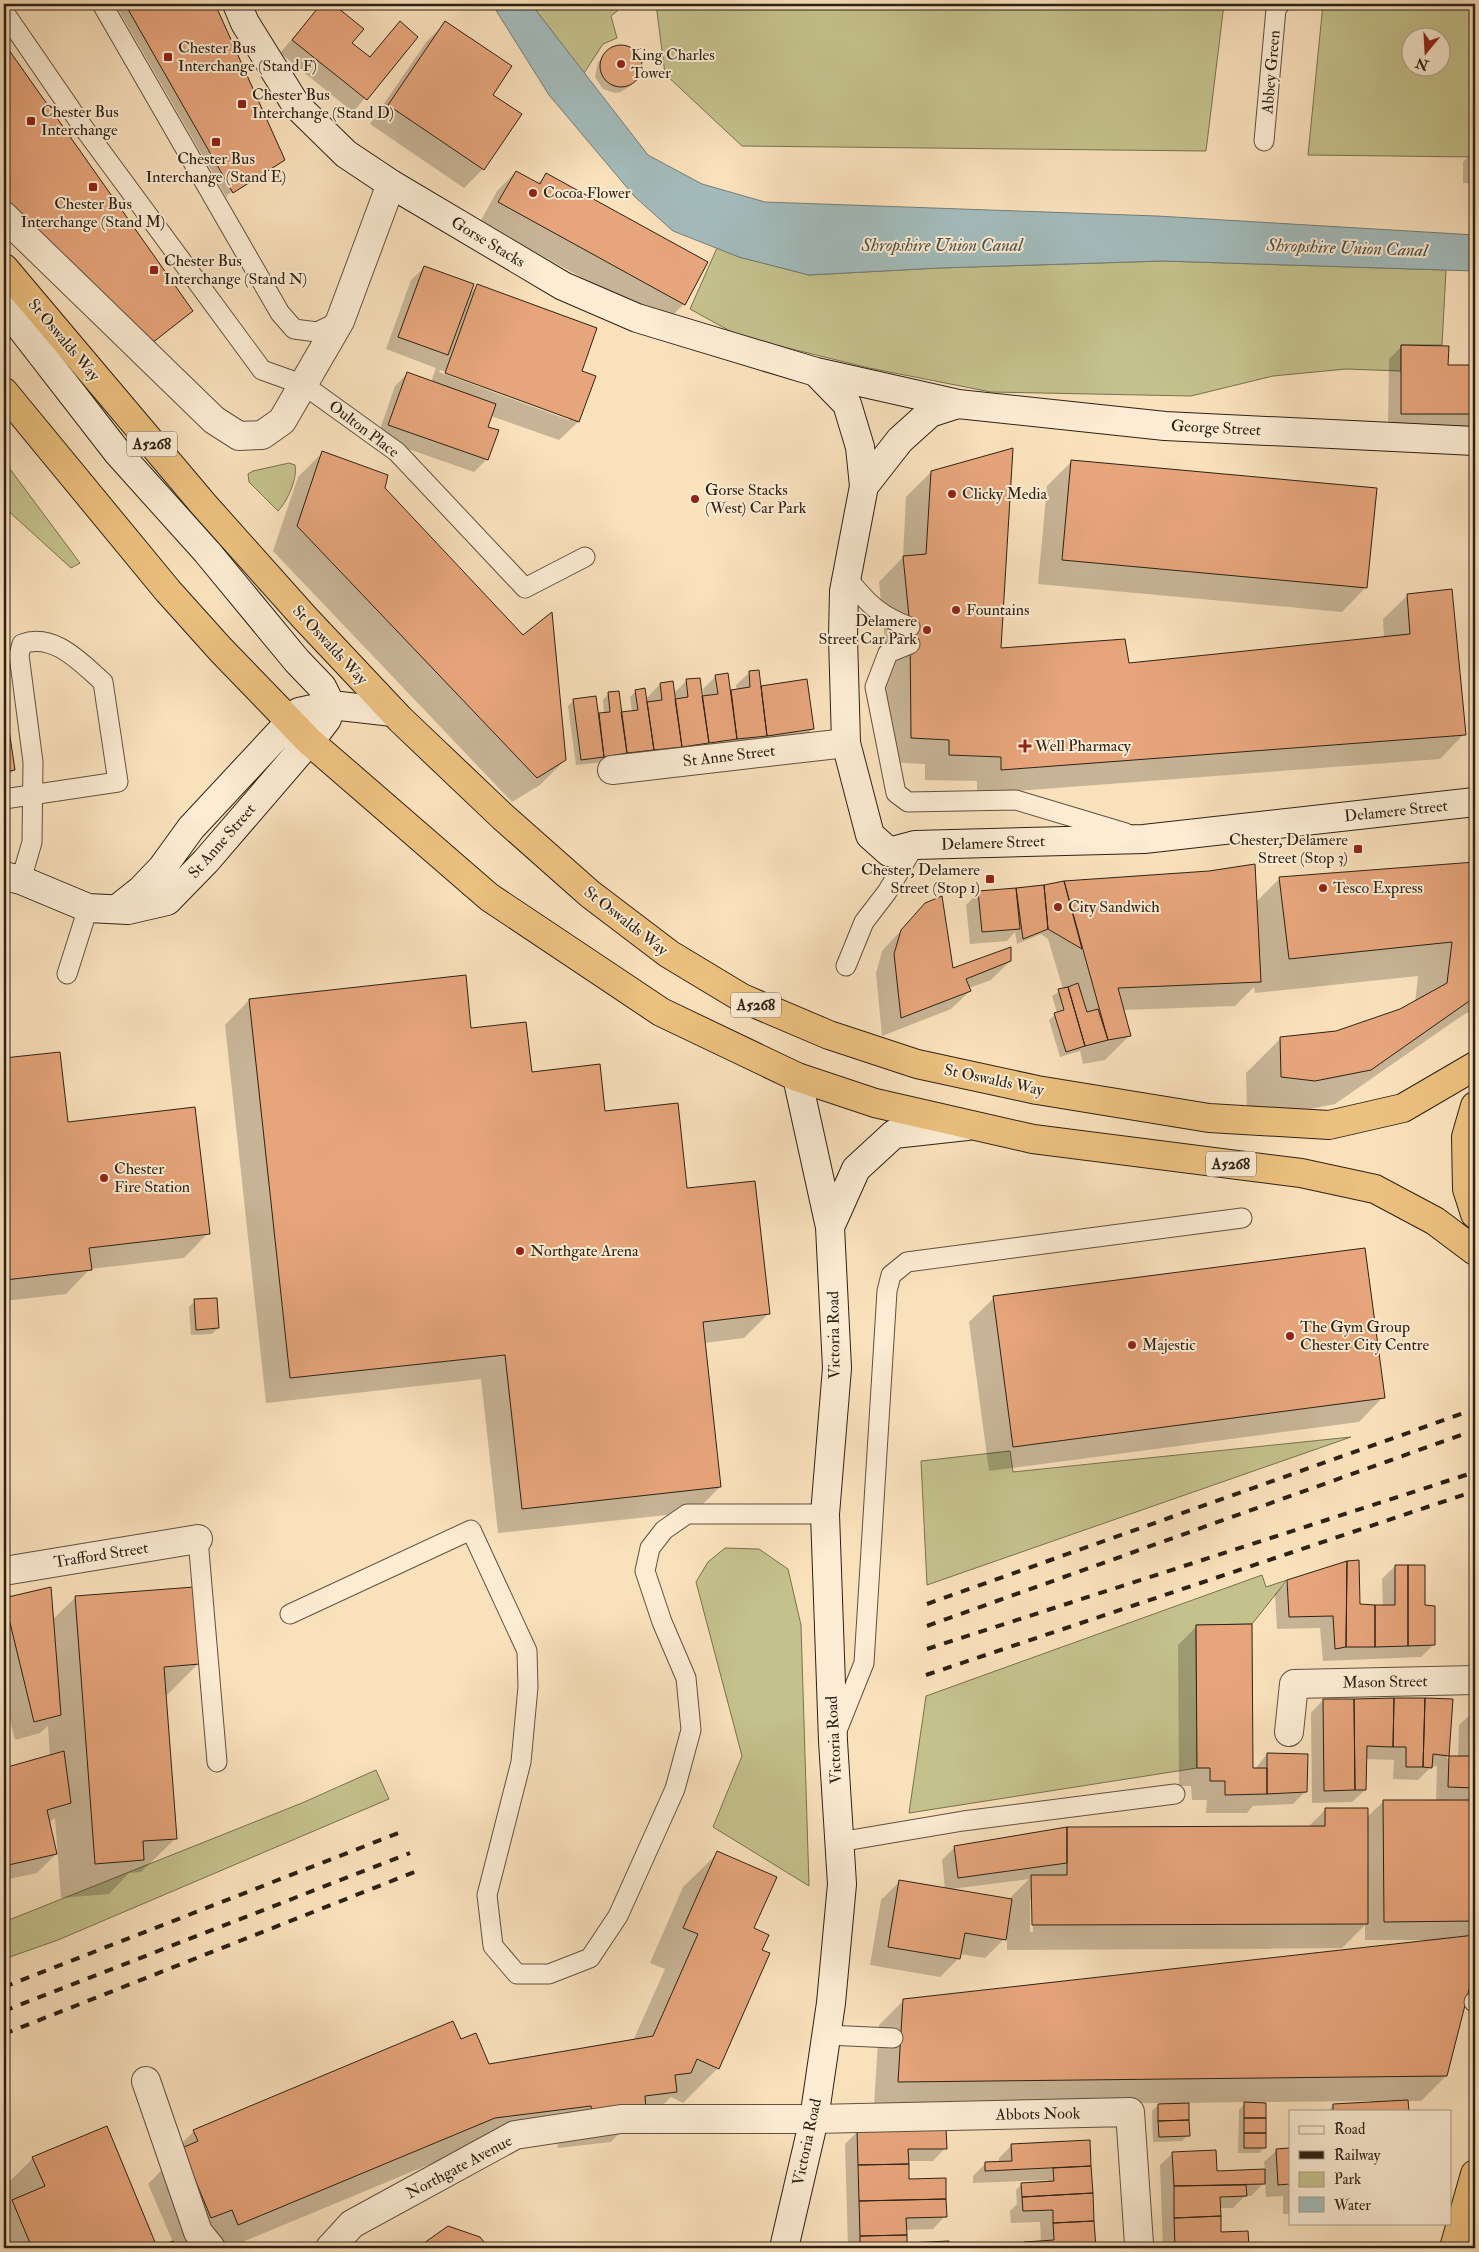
<svg xmlns="http://www.w3.org/2000/svg" width="1479" height="2252" viewBox="0 0 1479 2252" font-family="'IM FELL Double Pica',serif">
	<rect width="100%" height="100%" fill="#f9e1bc"/>
	<filter id="stains"><feTurbulence type="fractalNoise" baseFrequency=".004" numOctaves="4"/><feColorMatrix values="0 0 0 0 .2 0 0 0 0 .09 0 0 0 0 .02 0 0 0 .5 -.17"/></filter>
	<radialGradient id="worn" r=".72"><stop offset=".6" stop-color="#630" stop-opacity="0"/><stop offset="1" stop-color="#630" stop-opacity=".3"/></radialGradient>
	<!-- green -->
	<path fill="#c4c18c" stroke="#787151" fill-rule="evenodd" d="M531,4H622V7L611,16L617,38L603,44L584,73Z
		M656,4H1224L1206,151L742,146L665,74Z
		M1323,4H1475V157L1308,155ZM1412,38H1442V68H1412Z
		M717,248L739,257L809,275L939,268L1163,261L1446,270L1442,345H1401V371L1346,369L1273,376L1191,396L991,392L869,368L739,336L690,309Z
		M4,461L80,563L71,568L4,507Z
		M289,463L295,465C298,478 287,502 278,511L249,482L248,474L253,471Z
		M1351,1437L927,1585L921,1461L1010,1451L1013,1472Z
		M725,1548L759,1549L788,1569L801,1625L809,1886L713,1827L742,1756L696,1582L708,1562Z
		M1262,1575L1266,1587L1287,1580L1252,1624L1196,1625L1197,1768L909,1813L926,1696Z
		M376,1770L389,1799L58,1940L4,1959V1922L302,1803Z"/>
	<!-- water -->
	<path fill="#a3bbbb" stroke="#747d79" d="M492,4H531L648,155L702,184L765,202L1157,216L1475,235V271L1163,261L939,268L809,275L739,257L673,231L635,197L549,95Z"/>
	<!-- shadow -->
	<path fill="#0003" fill-rule="evenodd" d="M115,4H214L284,160L227,195V198Z
		M322,4H331L362,29L350,43L369,58L400,23L417,37L353,112L280,53Z
		M1469,4H1475V78L1473,27Z
		M446,23L491,95L483,169L464,188L370,124L427,41Z
		M4,45L192,311L146,348L4,210Z
		M622,46L635,51L641,63V70L630,86L621,92L615,93L603,89L595,77L598,62L610,50Z
		M1475,150V183H1463V162Z
		M516,172L537,184L547,174L707,262L684,304L665,323L480,222L497,191Z
		M424,268L469,294L478,286L580,371L578,422L559,440L491,416L486,428L497,431L486,460L474,472L377,438L395,386L407,374L431,382L436,368L386,349L411,280ZM440,370L569,417V420L439,372Z
		M1402,346L1447,366L1475,367V428L1388,426L1389,359Z
		M323,452L383,489L565,760L540,785L512,802L273,551L298,477Z
		M1072,461L1366,587L1342,612L1038,584L1047,486Z
		M931,472L999,649L1128,664L1384,638L1383,619L1408,595L1464,734L1440,759L977,794V781L925,780V764L887,762L886,652L879,582L903,557L906,497Z
		M1475,642V665L1473,644Z
		M749,673L760,687L806,681L812,729L800,742L576,765L568,706L574,700L597,715L604,714L603,700L609,693L620,714L632,712L630,697L636,691L646,699L660,684L673,694L686,681L701,697H704L703,689L716,676L730,692L737,691L736,685Z
		M4,704L14,770L4,780Z
		M1475,863V1009L1463,1015L1335,1104L1280,1115L1247,1111L1246,1073L1281,1038L1336,1032L1401,1010L1415,1003L1418,976L1255,993L1254,987L1235,1006L1123,1010L1130,1035L1105,1060L1083,1064L1080,1051L1060,1057L1049,1020L1057,1013L1052,996L1063,989L1048,939L1041,934L1017,944L1015,932L1007,941L970,944L966,905L978,893L1063,882L1209,872L1256,902L1280,878Z
		M907,924L952,970L1010,961L991,980L969,988L970,991L951,1009L882,1036L876,973L882,951Z
		M249,1000L470,1030L531,1073L604,1112L686,1190L768,1314L744,1338L704,1343L720,1487L695,1512L498,1533L481,1379L266,1403L225,1025Z
		M58,1053L66,1123L208,1233L184,1258L90,1269L66,1294L4,1301V1060Z
		M994,1298L1383,1397L1359,1422L989,1471L969,1322Z
		M195,1301L218,1328L212,1334L191,1335L189,1307Z
		M1475,1559V1578H1473V1561Z
		M1395,1566L1423,1607L1434,1644L1421,1657L1323,1661L1320,1628L1277,1629L1275,1594L1288,1581L1359,1606H1383L1382,1579Z
		M50,1588L52,1620L75,1598L198,1664L165,1697L176,1838L141,1872L129,1873L109,1894L61,1898L55,1818L49,1822L57,1853L37,1873L4,1880V1770L50,1756L48,1726L40,1733L15,1740L4,1695V1599Z
		M1475,1602V1663L1473,1662Z
		M1197,1626L1252,1769H1255L1267,1754L1306,1791L1293,1804L1253,1806L1247,1813H1206L1207,1800H1192L1191,1786H1179L1178,1645Z
		M1323,1700H1452L1447,1759L1458,1757L1459,1725L1475,1710V1961L1446,2076L1421,2101H1407V2111H1328L1333,2105L1371,2103V2101L1265,2102V2147L1259,2153H1238L1239,2110L1246,2102L1187,2103L1188,2135L1182,2141L1153,2142L1152,2111L1160,2103L874,2106L879,2025L904,2000L1431,1941V1940H1365V1925L1342,1948L1007,1950V1930L1004,1939L985,1958L960,1954L959,1958L940,1977L870,1965L881,1900L900,1881L945,1889L942,1860L955,1847L1308,1827L1325,1810L1366,1818L1384,1801H1436L1437,1766L1431,1767L1418,1780L1393,1779L1394,1760L1365,1759V1790L1352,1802L1312,1803L1311,1713ZM1029,1879L1008,1900L951,1889ZM1030,1899H1033V1932H1030Z
		M718,1853L752,1929L718,2068L683,2103L671,2097L642,2126L624,2128L611,2142L558,2148L557,2140L459,2152L228,2248H199L197,2243L185,2248H158L173,2242L148,2184L162,2170L160,2165L194,2131L460,2041L488,2066L633,2041L665,1969L650,1963L683,1887Z
		M106,2128L156,2248H4V2187L33,2158Z
		M858,2131L945,2148L933,2161H907L908,2181L945,2216L933,2229L905,2230V2244L947,2243L948,2248H848L845,2144Z
		M1089,2142L1094,2248H1019L1024,2243L1041,2242L1040,2222L1011,2223L1010,2211L1017,2204L1016,2190L1022,2184L1048,2183V2180L973,2183V2176L986,2163H999V2158L1011,2146Z
		M1290,2149V2214H1283V2196L1266,2197L1265,2182L1251,2196H1245L1233,2208H1219L1220,2233L1247,2246L1245,2248H1163L1160,2165L1173,2153L1216,2172L1265,2170L1264,2162L1277,2150Z
		M448,2228L479,2238L487,2248H418Z"/>
	<!-- building -->
	<path fill="#e7a57b" stroke="#2d2116" d="M125,4H215L285,160L233,193Z
		M321,4H333L364,29L352,43L370,57L400,21L418,37L367,100L292,40Z
		M445,21L512,66L493,95L522,114L484,170L388,105Z
		M4,43L193,311L152,343L4,199Z
		M600 66a21 21 0 1 1 42 0a21 21 0 1 1-42 0Z
		M516,171L540,184L546,173L708,262L685,305L498,202Z
		M424,266L474,284L448,355L398,337Z
		M477,284L597,328L582,371L596,376L579,422L445,373Z
		M1401,345L1449,346L1448,365H1475V414H1401Z
		M407,372L496,404L488,427L499,430L488,460L388,425Z
		M1013,448L1001,648L1125,639L1129,663L1410,634L1407,594L1452,589L1466,735L1001,770V757L949,755V740L911,738L910,627L903,556L926,554L931,471Z
		M322,451L388,475L385,488L523,635L552,612L566,760L537,778L297,526Z
		M1071,460L1377,488L1367,588L1062,560Z
		M759,670L767,736L737,739L731,690L750,687L749,671Z
		M728,673L737,739L709,743L702,696L718,694L715,675Z
		M700,678L709,743L682,747L675,699L688,697L686,679Z
		M807,679L814,729L767,736L761,686Z
		M673,681L682,747L654,750L647,702L662,700L660,683Z
		M645,688L654,750L627,753L621,712L638,710L635,690Z
		M619,691L627,753L604,757L599,713L610,712L608,692Z
		M4,696L15,770L4,772Z
		M596,696L604,757L581,760L573,699Z
		M1475,862V997L1371,1070L1315,1081L1281,1077L1280,1037L1336,1031L1400,1009L1447,983L1452,942L1289,959L1279,877Z
		M1255,864L1261,982L1118,988L1131,1036L1108,1040L1064,881L1209,871Z
		M1064,881L1082,949L1048,929L1044,885Z
		M1044,885L1048,929L1023,939L1016,888Z
		M1016,888L1020,929L982,932L978,891Z
		M942,896L953,968L1011,947V961L966,979L971,991L901,1018L894,954L901,930L925,903Z
		M466,975L471,1028L526,1022L532,1072L600,1064L605,1111L678,1103L687,1188L755,1181L770,1314L703,1322L721,1487L522,1509L505,1355L290,1378L249,999Z
		M1078,983L1087,1012L1098,1009L1108,1040L1085,1046L1068,987Z
		M1068,987L1085,1046L1066,1052L1054,1013L1064,1010L1058,989Z
		M60,1052L68,1122L195,1107L210,1234L89,1248L92,1270L5,1280L4,1058Z
		M1365,1248L1385,1398L1013,1447L993,1296Z
		M217,1298L219,1328L196,1330L194,1299Z
		M1359,1560L1360,1604L1375,1605V1647H1346L1347,1561Z
		M1347,1561L1346,1647L1335,1649L1333,1616L1289,1617L1287,1580Z
		M1395,1565H1408V1646L1375,1647V1605H1395Z
		M1408,1565H1425V1605L1435,1606V1645L1408,1646Z
		M51,1587L61,1715L34,1722L4,1598Z
		M194,1587L200,1664L164,1667L177,1839L143,1841L144,1860L95,1864L75,1596Z
		M1252,1624L1253,1768H1267V1794L1225,1795V1781H1210V1768H1197L1196,1625Z
		M1394,1698L1393,1747L1367,1746L1366,1790H1355L1354,1699Z
		M1394,1698H1425L1423,1767H1406V1747H1393Z
		M1425,1698L1453,1699L1449,1756L1433,1754L1432,1768L1423,1767Z
		M1323,1699H1354L1355,1790L1324,1791Z
		M1471,1725H1475V1743L1470,1742Z
		M64,1751L71,1803L47,1810L57,1854L4,1866V1768Z
		M1267,1753L1308,1754L1307,1792L1267,1794Z
		M1449,1756H1475V1788L1448,1787Z
		M1383,1800H1475V1921L1384,1922Z
		M1325,1808H1368V1924L1032,1925L1031,1875H1067V1827L1325,1826Z
		M1067,1827V1863L958,1878L954,1846Z
		M717,1851L777,1877L754,1928L769,1935L762,1950L770,1953L719,2069L697,2059L691,2073L675,2075L677,2092L645,2096L646,2108L592,2114L591,2106L495,2118L238,2225L232,2210L211,2218L182,2148L198,2141L193,2130L453,2021L461,2039L476,2033L489,2064L653,2036L698,1934L683,1928Z
		M899,1880L1012,1899L1006,1940L965,1933L960,1959L888,1947Z
		M1475,1935V1966L1447,2076L898,2082L903,1999Z
		M1408,2100L1409,2111H1333V2104Z
		M1244,2102L1266,2103V2118H1244Z
		M1189,2103V2120L1158,2121V2104Z
		M1244,2118H1266V2133H1244Z
		M1189,2120L1190,2136L1159,2137L1158,2121Z
		M107,2126L157,2247L173,2241L176,2248H32L12,2200L45,2186L32,2157Z
		M946,2129L947,2149H908L909,2164L858,2165L857,2130Z
		M1244,2133H1266V2148H1244Z
		M1090,2140L1091,2166L985,2171V2162L1012,2161L1011,2144Z
		M1290,2148V2184L1278,2185L1276,2149Z
		M1216,2150L1217,2171L1265,2169V2184L1174,2186L1172,2152Z
		M909,2164V2179L946,2178V2199L859,2201L858,2165Z
		M1091,2166L1093,2193L1022,2197L1021,2183L1054,2181L1053,2168Z
		M1246,2185L1247,2196L1220,2197L1221,2216L1174,2218V2186Z
		M1093,2193L1094,2221L1053,2223V2210L1023,2211L1022,2197Z
		M946,2199L947,2217L906,2218L907,2235L860,2236L859,2201Z
		M1221,2216V2232L1248,2231L1249,2246L1175,2248L1174,2218Z
		M1094,2221L1096,2248H1024V2242L1054,2240L1053,2223Z
		M448,2226L480,2237L489,2248H417Z
		M907,2235V2243L949,2241V2248H860V2236Z"/>
	<g fill="none" stroke-linecap="round" stroke-linejoin="round">
		<!-- lane casing -->
		<g stroke="#605140" stroke-width="21">
			<path id="lane" d="M102,4L280,313L294,329L317,332L340,321
				M4,12L83,127L262,370L304,385L397,452L525,588L585,557
				M1264,141L1276,9L1280,4
				M848,579C868,604 880,616 910,627
				M910,644L888,653L875,687L896,793L908,802L1016,800L1126,833
				M4,799L118,782L103,682C81,663 54,632 22,644L19,655L33,762L32,842L21,880
				M846,966L864,922L887,892L915,845
				M67,974L88,908
				M198,1539L217,1762
				M290,1614L471,1530L527,1651L528,1687L521,1762L487,1895L493,1946L517,1974H549L590,1958L618,1916L675,1789L691,1730L686,1678L662,1622L645,1571L650,1548L664,1530L687,1514H825
				M836,1733L864,1663L887,1291L891,1275L907,1262L1242,1218
				M839,1842L963,1821L1175,1794
				M1474,2002H1475
				M826,2035L893,2038"/>
		</g>
		<!-- street casing -->
		<g stroke="#605140" stroke-width="30">
			<path id="street" d="M4,216L214,420L239,436L262,435L282,421L340,321L391,184
				M612,770L846,743
				M4,1571L198,1539
				M1289,1732L1294,1684L1475,1680
				M146,2081L198,2232L211,2248
				M330,2248L352,2224L515,2135L621,2119H814L1130,2112L1139,2244"/>
		</g>
		<!-- secondary casing -->
		<g stroke="#2d2116" stroke-width="30">
			<path id="secondary" d="M237,4L245,23L296,105L346,154L391,184L563,286L637,318L816,372L958,404L1165,426L1475,441
				M4,306L118,453L207,552L297,661L322,687L331,705L327,719L317,732L206,861L167,901L128,910L88,908L21,880L4,876
				M816,372L847,404L860,447L864,486L844,591L843,637L846,743L870,835L889,852L915,845L1144,839L1475,802
				M864,486L900,440L930,413L958,404
				M117,909L141,890L162,868L191,828L299,712L331,705L393,712
				M830,1227L856,1169L894,1134L967,1126
				M784,2248L814,2119L831,2003L842,1884L833,1741L825,1514L837,1368L830,1227L797,1077"/>
		</g>
		<!-- highway casing -->
		<g stroke="#2d2116" stroke-width="30">
			<path id="highway" d="M4,268L204,505L304,617L400,719L503,817L590,894L669,954L742,998L829,1035L917,1064L1037,1090L1209,1118L1329,1125L1403,1108L1475,1066
				M4,392L168,591L221,650L309,741L489,897L661,1012L797,1077L875,1103L1033,1139L1301,1173L1375,1189L1435,1221L1475,1251
				M1475,1106L1466,1137L1467,1189L1475,1214
				M1454,2248L1475,2174"/>
		</g>
		<!-- lane -->
		<use href="#lane" stroke="#fbecd3" stroke-width="19"/>
		<!-- street -->
		<use href="#street" stroke="#fbecd3" stroke-width="28"/>
		<!-- secondary -->
		<use href="#secondary" stroke="#fbecd3" stroke-width="28"/>
		<!-- highway -->
		<use href="#highway" stroke="#ecc07e" stroke-width="28"/>
		<!-- rail -->
		<path stroke="#2d2116" stroke-width="4" stroke-dasharray="9 9" stroke-linecap="butt" d="M927,1604L1475,1409
			M927,1626L1475,1430
			M927,1649L1475,1472
			M926,1675L1475,1491
			M4,1987L401,1832
			M4,2011L410,1853
			M4,2034L417,1871"/>
	</g>
	<!-- markers -->
	<g fill="#8f2418" stroke="#fbecd3" stroke-width="2">
		<rect x="163" y="52" width="10" height="10" rx="2.5"/>
		<circle cx="621" cy="64" r="5"/>
		<rect x="237" y="99" width="10" height="10" rx="2.5"/>
		<rect x="26" y="116" width="10" height="10" rx="2.5"/>
		<rect x="211" y="137" width="10" height="10" rx="2.5"/>
		<rect x="88" y="182" width="10" height="10" rx="2.5"/>
		<circle cx="533" cy="193" r="5"/>
		<rect x="149" y="265" width="10" height="10" rx="2.5"/>
		<circle cx="952" cy="494" r="5"/>
		<circle cx="695" cy="499" r="5"/>
		<circle cx="956" cy="610" r="5"/>
		<circle cx="927" cy="630" r="5"/>
		<path d="M1022.5 738.5h5v5h5v5h-5v5h-5v-5h-5v-5h5z"/>
		<rect x="1353" y="844" width="10" height="10" rx="2.5"/>
		<rect x="985" y="874" width="10" height="10" rx="2.5"/>
		<circle cx="1323" cy="888" r="5"/>
		<circle cx="1058" cy="907" r="5"/>
		<circle cx="104" cy="1178" r="5"/>
		<circle cx="520" cy="1251" r="5"/>
		<circle cx="1290" cy="1336" r="5"/>
		<circle cx="1132" cy="1345" r="5"/>
	</g>
	<g text-anchor="middle" dominant-baseline="central" stroke-width="4" stroke-linejoin="round" paint-order="stroke">
		<!-- shield labels -->
		<g fill="#fbecd3" stroke="#6b5e4f" stroke-width="1">
			<rect x="127" y="431.5" width="50" height="25" rx="4"/>
			<rect x="731" y="992.5" width="50" height="25" rx="4"/>
			<rect x="1206" y="1151.5" width="50" height="25" rx="4"/>
		</g>
		<g font-size="15" font-weight="bold" fill="#2d2116">
			<text x="152" y="444">A5268</text>
			<text x="756" y="1005">A5268</text>
			<text x="1231" y="1164">A5268</text>
		</g>
		<!-- poi labels -->
		<g font-size="16" fill="#2d2116" stroke="#fbecd3" text-anchor="start">
			<text x="178" y="48">Chester Bus<tspan x="178" dy="18">Interchange (Stand F)</tspan></text>
			<text x="631" y="55">King Charles<tspan x="631" dy="18">Tower</tspan></text>
			<text x="252" y="95">Chester Bus<tspan x="252" dy="18">Interchange (Stand D)</tspan></text>
			<text x="41" y="112">Chester Bus<tspan x="41" dy="18">Interchange</tspan></text>
			<text x="216" y="159" text-anchor="middle">Chester Bus<tspan x="216" dy="18">Interchange (Stand E)</tspan></text>
			<text x="543" y="193">Cocoa Flower</text>
			<text x="93" y="204" text-anchor="middle">Chester Bus<tspan x="93" dy="18">Interchange (Stand M)</tspan></text>
			<text x="164" y="261">Chester Bus<tspan x="164" dy="18">Interchange (Stand N)</tspan></text>
			<text x="705" y="490">Gorse Stacks<tspan x="705" dy="18">(West) Car Park</tspan></text>
			<text x="962" y="494">Clicky Media</text>
			<text x="966" y="610">Fountains</text>
			<text x="917" y="621" text-anchor="end">Delamere<tspan x="917" dy="18">Street Car Park</tspan></text>
			<text x="1035" y="746">Well Pharmacy</text>
			<text x="1348" y="840" text-anchor="end">Chester, Delamere<tspan x="1348" dy="18">Street (Stop 3)</tspan></text>
			<text x="980" y="870" text-anchor="end">Chester, Delamere<tspan x="980" dy="18">Street (Stop 1)</tspan></text>
			<text x="1333" y="888">Tesco Express</text>
			<text x="1068" y="907">City Sandwich</text>
			<text x="114" y="1169">Chester<tspan x="114" dy="18">Fire Station</tspan></text>
			<text x="530" y="1251">Northgate Arena</text>
			<text x="1300" y="1327">The Gym Group<tspan x="1300" dy="18">Chester City Centre</tspan></text>
			<text x="1142" y="1345">Majestic</text>
		</g>
		<!-- street labels -->
		<g font-size="16" fill="#2d2116" stroke="#fbecd3">
			<text transform="translate(1271 72) rotate(-85)">Abbey Green</text>
			<text transform="translate(488 242) rotate(31)">Gorse Stacks</text>
			<text transform="translate(64 340) rotate(50)">St Oswalds Way</text>
			<text transform="translate(1216 428) rotate(3)">George Street</text>
			<text transform="translate(364 429) rotate(37)">Oulton Place</text>
			<text transform="translate(330 645) rotate(47)">St Oswalds Way</text>
			<text transform="translate(729 756) rotate(-7)">St Anne Street</text>
			<text transform="translate(1396 811) rotate(-6)">Delamere Street</text>
			<text transform="translate(222 841) rotate(-49)">St Anne Street</text>
			<text transform="translate(993 843) rotate(-2)">Delamere Street</text>
			<text transform="translate(626 921) rotate(38)">St Oswalds Way</text>
			<text transform="translate(994 1080) rotate(12)">St Oswalds Way</text>
			<text transform="translate(834 1335) rotate(-91)">Victoria Road</text>
			<text transform="translate(101 1555) rotate(-9)">Trafford Street</text>
			<text transform="translate(1385 1682) rotate(-1)">Mason Street</text>
			<text transform="translate(834 1740) rotate(-93)">Victoria Road</text>
			<text transform="translate(1038 2114) rotate(-1)">Abbots Nook</text>
			<text transform="translate(807 2142) rotate(-78)">Victoria Road</text>
			<text transform="translate(459 2167) rotate(-28)">Northgate Avenue</text>
		</g>
		<!-- water labels -->
		<g font-size="18" font-style="italic" fill="#504f48" stroke="#fbecd3">
			<text x="942" y="245">Shropshire Union Canal</text>
			<text transform="translate(1347 248) rotate(2)">Shropshire Union Canal</text>
		</g>
	</g>
	<!-- margin -->
	<rect width="1479" height="2252" fill="none" stroke="#f9e1bc" stroke-width="20"/>
	<rect x="5" y="5" width="1469" height="2242" fill="none" stroke="#2d2116" stroke-width="2.5"/>
	<rect x="10" y="10" width="1459" height="2232" fill="none" stroke="#2d2116"/>
	<!-- legend -->
	<rect x="1289" y="2110" width="162" height="115" fill="#fbecd3" stroke="#a99b87"/>
	<rect x="1299" y="2126" width="25" height="8" fill="#fbecd3" stroke="#a99b87"/>
	<text x="1334" y="2134" font-size="15" fill="#2d2116">Road</text>
	<rect x="1299" y="2151" width="25" height="8" fill="#2d2116" stroke="#a99b87"/>
	<text x="1334" y="2160" font-size="15" fill="#2d2116">Railway</text>
	<rect x="1299" y="2172" width="25" height="15" fill="#c4c18c" stroke="#a99b87"/>
	<text x="1334" y="2184" font-size="15" fill="#2d2116">Park</text>
	<rect x="1299" y="2197" width="25" height="15" fill="#a3bbbb" stroke="#a99b87"/>
	<text x="1334" y="2210" font-size="15" fill="#2d2116">Water</text>
	<!-- north arrow -->
	<g transform="translate(1426 52) rotate(198)"><circle r="24" fill="#fbecd3" stroke="#a99b87"/>
	<path d="M0-4L9 19L0 12L-9 19Z" fill="#8f2418"/>
	<text y="-8" font-size="14" font-weight="bold" text-anchor="middle" fill="#2d2116">N</text>
	</g>
	<rect width="100%" height="100%" filter="url(#stains)"/>
	<rect width="100%" height="100%" fill="url(#worn)"/>
</svg>
